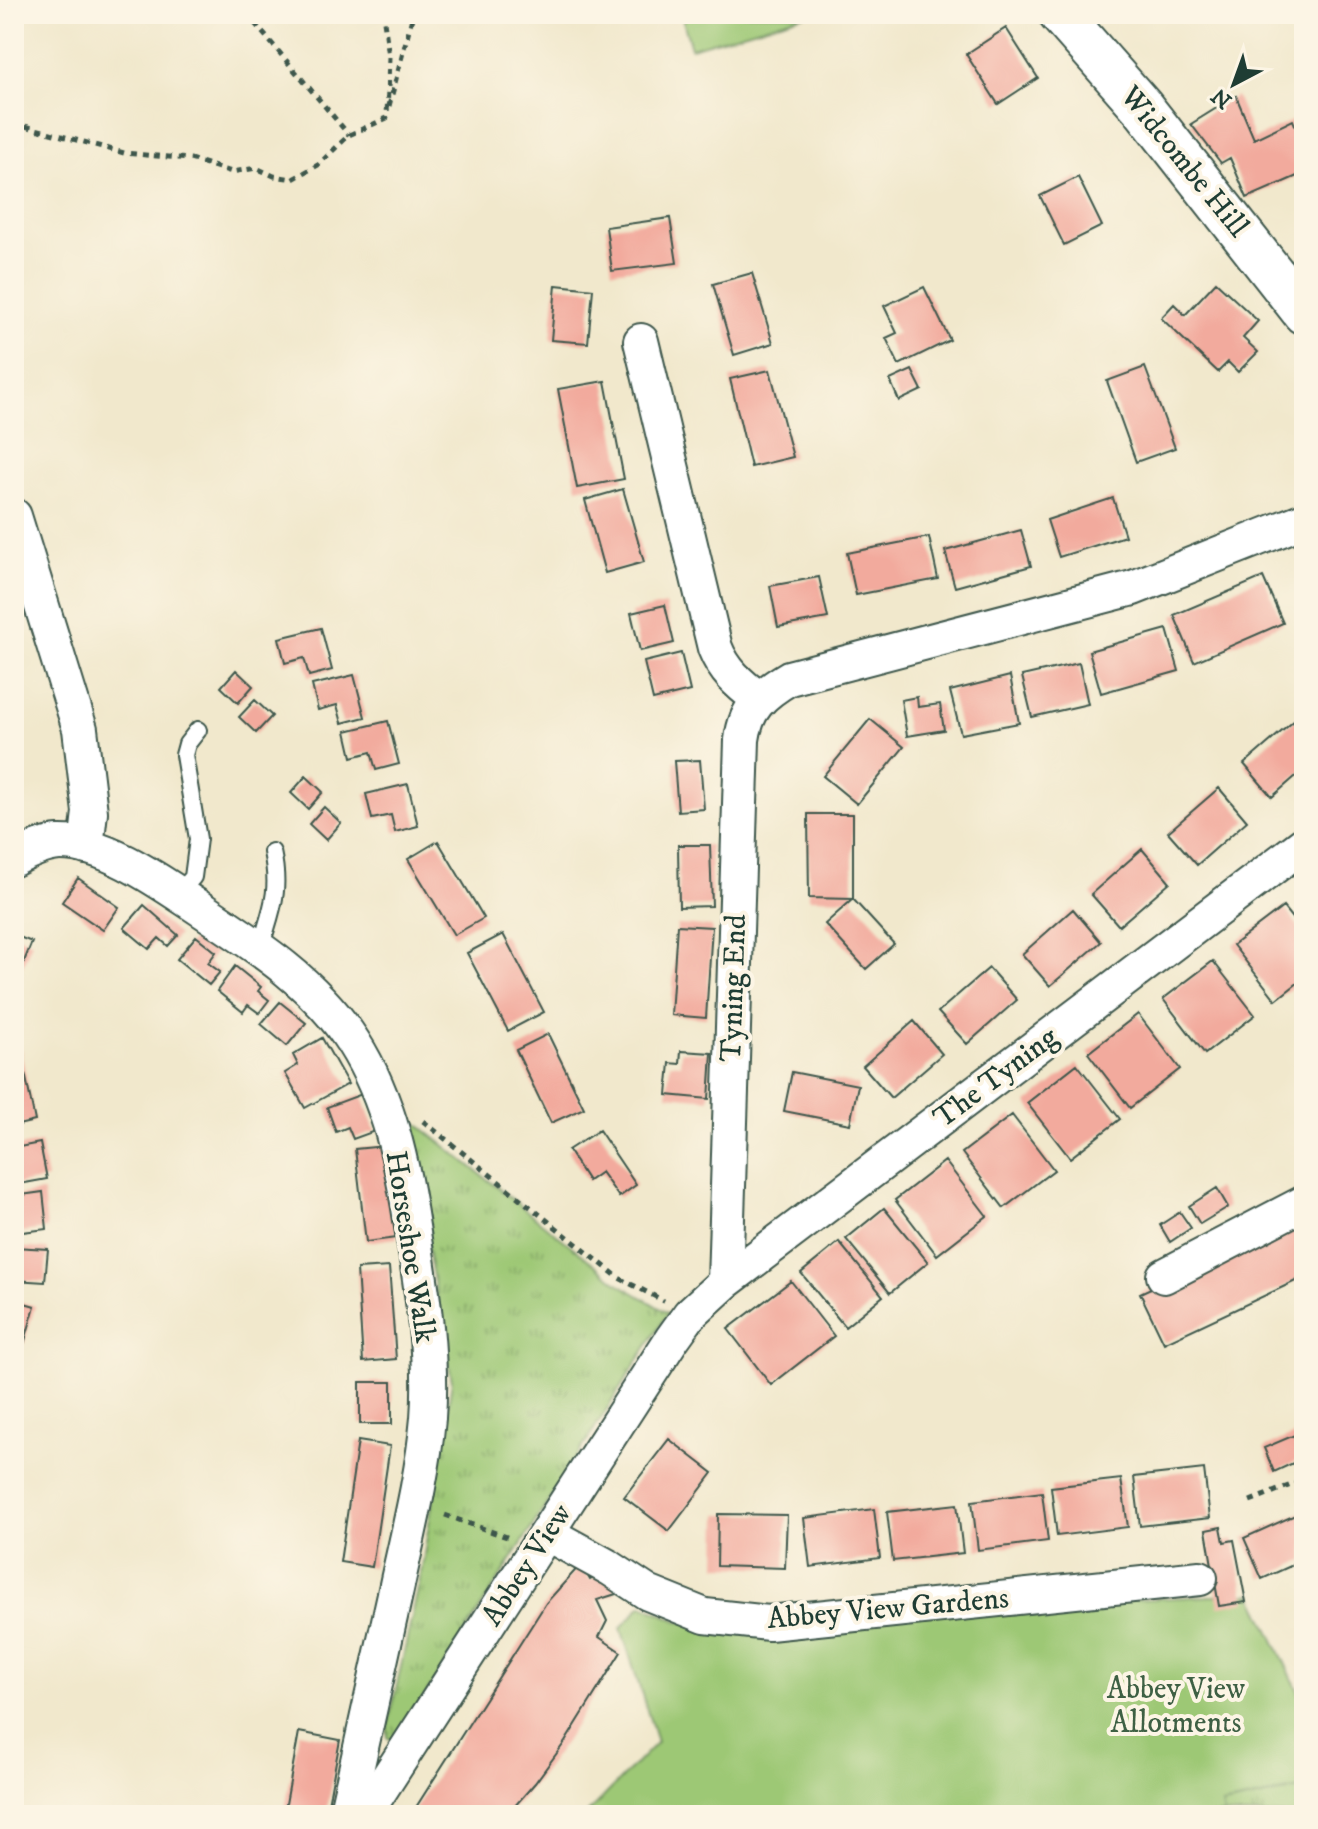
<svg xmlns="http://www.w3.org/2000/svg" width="1318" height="1829" viewBox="0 0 1318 1829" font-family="'IM FELL DW Pica',serif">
	<defs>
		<pattern id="grass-tufts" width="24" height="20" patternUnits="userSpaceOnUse" patternTransform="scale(2)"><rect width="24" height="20" fill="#9dc875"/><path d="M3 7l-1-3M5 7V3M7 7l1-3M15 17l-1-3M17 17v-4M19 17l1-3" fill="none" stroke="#7fa461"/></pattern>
	</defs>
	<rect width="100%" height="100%" fill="#fcf5e5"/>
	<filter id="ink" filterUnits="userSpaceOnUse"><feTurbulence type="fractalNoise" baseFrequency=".0125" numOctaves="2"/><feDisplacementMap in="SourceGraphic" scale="16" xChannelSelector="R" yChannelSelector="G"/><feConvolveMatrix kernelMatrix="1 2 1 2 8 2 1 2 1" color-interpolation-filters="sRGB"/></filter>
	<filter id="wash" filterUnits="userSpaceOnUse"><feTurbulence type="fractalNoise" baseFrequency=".006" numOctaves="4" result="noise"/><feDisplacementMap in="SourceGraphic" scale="32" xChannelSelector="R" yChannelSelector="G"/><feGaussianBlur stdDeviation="1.8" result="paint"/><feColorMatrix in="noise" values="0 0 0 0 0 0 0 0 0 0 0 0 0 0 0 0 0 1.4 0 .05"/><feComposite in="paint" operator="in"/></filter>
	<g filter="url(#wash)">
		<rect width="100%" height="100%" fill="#f1e8cc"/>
		<!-- grass -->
		<path fill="url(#grass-tufts)" stroke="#5e8254" stroke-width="2" d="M410,1121L416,1123L618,1283L668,1313L400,1735L393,1740L388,1738L387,1730L420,1580L452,1381L405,1123Z
			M1304,1788V1815H1224L1222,1805Z"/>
		<!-- garden -->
		<path fill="#9dc875" stroke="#5e8254" stroke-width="2" d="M681,14H808L691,48Z
			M1252,1594L1304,1703V1788L1222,1805L1224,1815H586L657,1742L621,1628L642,1605L680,1622Z"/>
		<g id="blocks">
			<!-- building -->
			<path fill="#f2aa9d" d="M1006,28L1038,78L998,104L966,54Z
				M1236,96L1254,139L1293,120L1304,148V173L1247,198L1230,158L1221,163L1191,124Z
				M1078,177L1102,226L1064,245L1040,196Z
				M670,218L677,263L612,271L606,227Z
				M752,273L773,343L734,355L713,284Z
				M1216,282L1258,321L1243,338L1258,352L1238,372L1228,362L1218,372L1161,318L1174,304L1185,315Z
				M556,285L593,289L588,343L551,340Z
				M924,287L950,340L899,365L886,338L897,333L884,306Z
				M1145,367L1175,448L1136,462L1107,381Z
				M770,370L793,457L751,467L730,379Z
				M912,370L922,390L899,401L890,380Z
				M605,381L624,479L577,488L558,389Z
				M623,489L644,562L605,573L585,500Z
				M1113,498L1125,536L1059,557L1047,520Z
				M1021,530L1031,566L955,587L945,551Z
				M929,537L938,579L856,595L847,553Z
				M819,577L828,618L778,627L770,586Z
				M1263,577L1283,623L1194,662L1174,615Z
				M665,605L674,643L640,651L631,613Z
				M321,628L332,670L309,676L304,658L285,663L279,638Z
				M1167,629L1179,671L1101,693L1089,651Z
				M681,653L690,691L653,700L644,662Z
				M1079,663L1088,704L1032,717L1022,676Z
				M236,670L253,686L238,703L221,687Z
				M354,675L365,717L342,723L337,705L318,710L312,685Z
				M1010,676L1019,723L961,734L950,691Z
				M917,697L918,707L940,704L944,730L907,736L901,700Z
				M255,700L272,716L256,733L239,717Z
				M870,719L904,747L857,804L823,776Z
				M1295,720L1304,730V769L1272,797L1244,764Z
				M388,721L399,764L376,770L371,752L352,757L346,731Z
				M700,760L704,809L678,811L674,761Z
				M306,776L323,792L308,809L291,793Z
				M408,784L418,826L395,832L391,815L372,819L366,794Z
				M1219,788L1247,821L1197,865L1168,832Z
				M324,807L341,823L326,840L309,824Z
				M808,814H853V899L809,898Z
				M438,841L484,918L454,935L408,859Z
				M678,845H710L712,906L679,907Z
				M1142,849L1170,882L1119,926L1091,894Z
				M78,878L119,907L103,930L62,902Z
				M853,899L894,944L866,969L825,924Z
				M144,905L178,935L168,946L159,938L149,949L124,928Z
				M1283,907L1304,933V978L1276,1000L1233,945Z
				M1073,909L1101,942L1050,986L1022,954Z
				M677,925L712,927L706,1018L671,1015Z
				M503,934L544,1012L508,1031L467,953Z
				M14,935L32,942L14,986Z
				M196,936L216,952L208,963L220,972L209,985L177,959Z
				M1213,961L1255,1015L1205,1054L1163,999Z
				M235,966L261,987L258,991L269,1000L259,1013L248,1005L243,1012L217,991Z
				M989,968L1017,1000L967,1044L938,1012Z
				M280,1002L306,1023L287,1046L261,1024Z
				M1138,1014L1180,1069L1130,1108L1088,1053Z
				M914,1021L942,1054L891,1098L863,1066Z
				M548,1034L584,1108L551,1123L516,1050Z
				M322,1038L348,1084L305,1108L285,1073L298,1065L293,1055Z
				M19,1044L35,1121L14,1126V1045Z
				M681,1051L712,1053L709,1099L667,1095L670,1063L680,1064Z
				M1077,1064L1120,1119L1070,1158L1027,1103Z
				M792,1072L858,1085L850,1124L784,1111Z
				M362,1094L375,1131L353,1139L348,1127L336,1132L327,1107Z
				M1012,1115L1054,1170L1004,1208L962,1153Z
				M599,1130L636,1185L619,1197L601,1172L588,1181L568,1150Z
				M40,1143L47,1179L14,1185V1148Z
				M385,1146L397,1238L366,1242L355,1149Z
				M945,1161L987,1216L937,1255L895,1200Z
				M1217,1188L1228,1207L1200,1224L1189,1206Z
				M43,1192L47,1229L14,1233V1196Z
				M884,1208L928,1262L890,1293L846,1239Z
				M1180,1212L1191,1228L1170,1242L1160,1225Z
				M1304,1217V1277L1164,1343L1140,1293Z
				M839,1242L883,1296L845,1327L801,1273Z
				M14,1247L48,1249L45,1282L14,1280Z
				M389,1267L396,1359L363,1362L357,1269Z
				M791,1281L834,1336L771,1385L728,1329Z
				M14,1300L35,1306L24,1344L14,1341Z
				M360,1382H392V1424H360Z
				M1304,1431V1458L1274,1472L1264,1448Z
				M669,1439L713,1473L669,1531L624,1497Z
				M358,1441L390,1446L372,1567L340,1562Z
				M1204,1469L1210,1518L1140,1526L1134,1477Z
				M1121,1479L1128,1527L1057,1536L1051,1487Z
				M1042,1492L1048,1541L978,1550L972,1501Z
				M957,1504L963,1553L893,1561L887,1512Z
				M874,1509L880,1558L810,1567L804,1518Z
				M1304,1511V1560L1262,1579L1244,1538Z
				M718,1514L787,1515L785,1568L717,1566Z
				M1221,1527L1224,1542L1234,1540L1246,1602L1219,1606L1206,1530Z
				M581,1564L590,1580L609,1570L616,1594L597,1600L607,1621L599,1637L621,1652L565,1742L535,1783L507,1815H411L546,1603Z
				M299,1732L340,1740L326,1815H284Z"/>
		</g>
	</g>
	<g filter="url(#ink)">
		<use href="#blocks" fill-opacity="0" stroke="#3e574b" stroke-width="2"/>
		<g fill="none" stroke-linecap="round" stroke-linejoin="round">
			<!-- service casing -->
			<g stroke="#3e574b" stroke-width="20">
				<path id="service" d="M178,894L193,877L198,839L184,755L187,744L198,730
					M260,949C271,910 281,893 272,852"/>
			</g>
			<!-- minor casing -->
			<g stroke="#3e574b" stroke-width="38">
				<path id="minor" d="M641,341L715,648C724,671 739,684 759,699
					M14,516L80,729L90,812L86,847
					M14,859C27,852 44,844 59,843C104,842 159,881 195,905C250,942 308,977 347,1033C385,1087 401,1155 411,1220C421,1285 433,1352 428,1418C423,1474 409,1530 397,1585C380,1661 363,1738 346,1815
					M1164,1276L1304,1203
					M725,1282L742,740C746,708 762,694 789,678L1133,588L1304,520
					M548,1534L610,1568L648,1593L705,1616L769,1623L1200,1578
					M364,1815L672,1339L690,1314L725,1282L1304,844"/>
			</g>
			<!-- tertiary casing -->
			<g stroke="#3e574b" stroke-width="46">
				<path id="tertiary" d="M1060,14L1142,107L1304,313"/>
			</g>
			<!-- path -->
			<path stroke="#3e574b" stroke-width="5" stroke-dasharray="6 6" stroke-linecap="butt" d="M247,14L349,135
				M389,106L413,14
				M14,123L124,153L190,159L232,172L256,168L274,176L293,179L318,165L349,135L387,118L389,56L383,14
				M423,1121L619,1278L664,1301
				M1250,1501L1304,1480
				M445,1515L507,1537
				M1266,1815L1304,1809"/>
			<!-- service -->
			<use href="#service" stroke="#fff" stroke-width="16"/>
			<!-- minor -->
			<use href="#minor" stroke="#fff" stroke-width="34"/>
			<!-- tertiary -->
			<use href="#tertiary" stroke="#fff" stroke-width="42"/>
		</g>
	</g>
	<g text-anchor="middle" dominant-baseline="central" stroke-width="8" stroke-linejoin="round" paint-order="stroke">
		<!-- street labels -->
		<g font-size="30" fill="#1f3d34" stroke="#fcf5e5">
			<text transform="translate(1184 162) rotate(51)">Widcombe Hill</text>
			<text transform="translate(734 988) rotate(-88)">Tyning End</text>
			<text transform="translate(996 1078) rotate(-37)">The Tyning</text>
			<text transform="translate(410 1247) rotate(81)">Horseshoe Walk</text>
			<text transform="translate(527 1565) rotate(-57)">Abbey View</text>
			<text transform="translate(888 1609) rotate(-5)">Abbey View Gardens</text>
		</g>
		<!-- park labels -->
		<g font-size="30" fill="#3e6044" stroke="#fcf5e5">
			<text x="1176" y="1689">Abbey View<tspan x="1176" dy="34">Allotments</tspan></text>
		</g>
	</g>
	<!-- margin -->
	<rect width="1318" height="1829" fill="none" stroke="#fcf5e5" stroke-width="48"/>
	<!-- north arrow -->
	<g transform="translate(1234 84) rotate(221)" stroke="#fcf5e5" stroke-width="6" paint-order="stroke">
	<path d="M0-6L14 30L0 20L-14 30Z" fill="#1f3d34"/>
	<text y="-12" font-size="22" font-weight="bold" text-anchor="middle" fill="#1f3d34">N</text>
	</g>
</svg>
